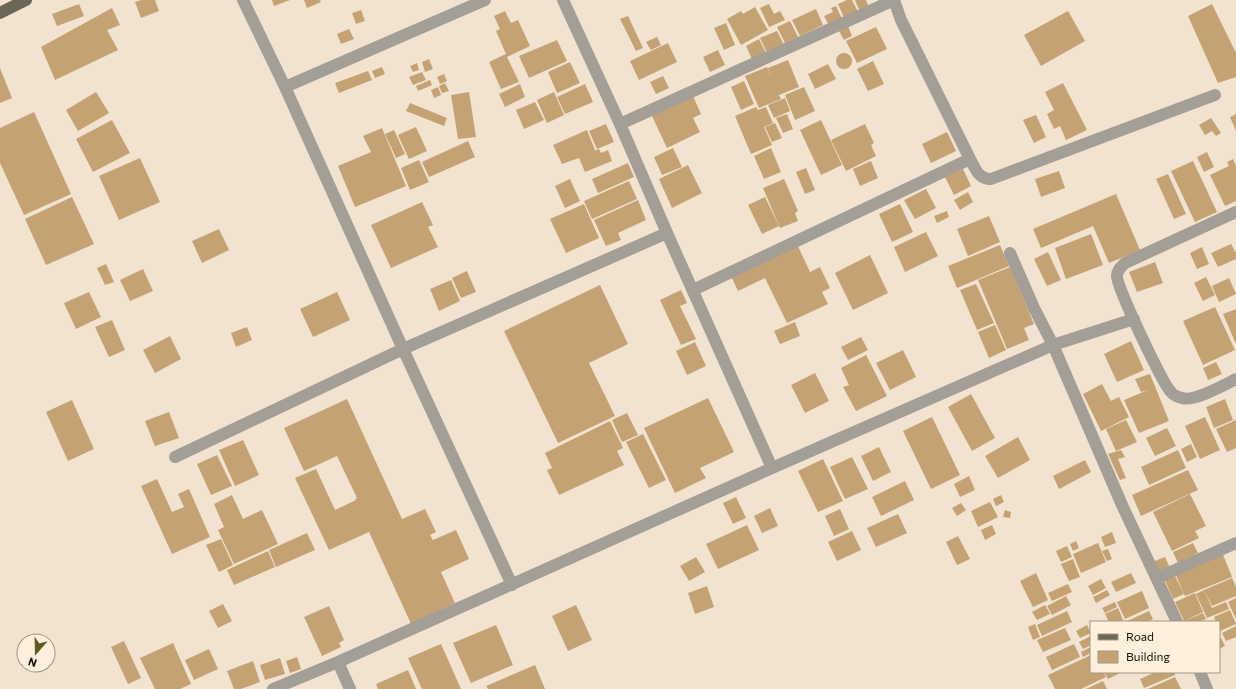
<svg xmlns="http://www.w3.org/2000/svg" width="1236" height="689" viewBox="0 0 1236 689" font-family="Commissioner,sans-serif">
	<rect width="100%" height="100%" fill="#f1e3d0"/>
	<!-- building -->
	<path fill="#c5a273" d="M141,0H155L159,11L141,18L135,2Z
		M272,0H290L274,6Z
		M304,0H320L321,2L307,8Z
		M847,0H852L859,14L845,20L838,4Z
		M856,0H866L869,7L860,11L855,1Z
		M79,4L84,16L57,26L52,14Z
		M769,4L774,14L780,11L785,20L769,27L760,8Z
		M1212,4L1236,53V77L1218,83L1188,16Z
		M836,6L842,19L829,25L824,16L833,12L831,8Z
		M755,7L768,30L741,45L727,19L741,11L743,14Z
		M112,8L120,25L107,30L118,50L55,80L41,47Z
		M816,9L823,25L800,36L792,20Z
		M361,10L365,21L356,24L352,13Z
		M505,11L511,23L518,20L530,46L507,57L519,82L501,89L489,62L506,54L496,31L500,29L494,16Z
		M1068,11L1085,41L1041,66L1024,35Z
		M628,16L643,48L636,51L620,19Z
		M790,21L798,37L785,43L777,27Z
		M726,23L735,45L724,50L714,28Z
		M848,26L852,36L844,40L839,31Z
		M876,27L887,49L857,63L846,41Z
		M349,29L354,39L341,44L337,34Z
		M777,31L784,45L767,53L760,38Z
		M657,37L661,45L651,50L646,42Z
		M759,39L766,53L752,59L746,46Z
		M557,40L567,61L529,78L519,56Z
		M668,43L677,62L639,80L630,61Z
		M718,50L725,65L710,72L703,57Z
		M836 61a8 8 0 1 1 16 0a8 8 0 1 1-16 0Z
		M429,59L433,69L425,72L422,62Z
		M788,60L799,87L779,95L781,99L759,108L745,76L767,67L772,78L768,68Z
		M873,61L884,84L868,91L857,69Z
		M570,62L580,83L557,93L548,72Z
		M417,63L419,70L413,72L410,66Z
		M828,64L836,79L815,89L808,74Z
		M382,67L385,74L375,78L372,71Z
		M0,68L12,98L0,103Z
		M368,71L372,80L339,93L335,83Z
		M422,72L426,80L413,85L409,77Z
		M444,74L447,81L440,84L437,77Z
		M663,76L669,88L656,94L650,82Z
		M430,80L432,85L418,91L416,86Z
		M744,81L754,104L741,110L731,87Z
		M445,83L449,91L442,93L439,86Z
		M1063,83L1087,130L1066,140L1060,126L1054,129L1047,114L1054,110L1045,92Z
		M520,84L525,97L505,107L499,94Z
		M585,84L593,102L565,114L557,97Z
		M438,87L441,95L434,98L431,90Z
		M804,87L815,111L795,120L785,95Z
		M96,92L109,113L78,131L66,110Z
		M469,92L476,137L458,139L451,95Z
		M554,92L564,115L547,123L537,100Z
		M693,96L701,114L693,118L700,132L667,148L652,116Z
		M785,98L790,111L774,118L768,105Z
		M535,102L544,120L524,129L516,110Z
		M410,103L447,118L444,126L406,111Z
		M756,107L758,110L766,107L773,123L764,127L772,145L751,154L735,116Z
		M34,112L71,194L24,215L0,163V128Z
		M787,114L793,129L783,133L776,118Z
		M1236,114V131L1230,117Z
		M1036,115L1046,137L1034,143L1023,120Z
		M1211,118L1221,133L1216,136L1212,131L1205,135L1199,125Z
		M112,120L130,153L93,172L76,139Z
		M821,120L842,165L821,175L800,130Z
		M775,123L782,138L772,142L765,127Z
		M606,124L614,142L597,149L589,131Z
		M865,124L874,143L871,145L876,156L846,171L831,140Z
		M416,127L427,151L409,159L398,135Z
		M382,128L406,186L355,207L338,166L371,152L363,136Z
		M394,130L405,154L396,158L385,134Z
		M587,130L595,150L594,151L599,149L601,153L608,150L612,161L585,172L579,158L562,164L553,145Z
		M947,132L956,151L931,163L922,144Z
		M468,141L475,157L429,177L422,162Z
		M673,148L682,167L662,175L654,157Z
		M771,148L781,172L764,179L754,156Z
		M1207,152L1214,167L1204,172L1197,157Z
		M140,158L160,202L119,220L99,176Z
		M1233,159L1236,166V201L1225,206L1210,175L1229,166L1227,162Z
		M419,160L429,182L410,190L401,168Z
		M871,161L878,178L860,186L853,169Z
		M1193,161L1217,212L1195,222L1171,171Z
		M628,163L634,177L598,193L592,179Z
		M688,165L702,193L672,208L659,179Z
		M806,168L815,190L805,194L796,172Z
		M963,169L971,186L954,195L945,177Z
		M1059,171L1065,188L1041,197L1035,179Z
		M1168,174L1186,214L1174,219L1156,179Z
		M570,179L580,201L565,208L555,186Z
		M784,179L798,211L795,213L798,221L780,228L763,188Z
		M629,181L637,199L592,219L584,201Z
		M926,189L936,208L915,219L904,200Z
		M968,192L973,202L960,210L954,200Z
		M1116,194L1140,250L1109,263L1093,226L1041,248L1033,229Z
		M72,197L94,244L46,265L25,219Z
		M765,197L779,226L762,234L748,205Z
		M638,200L646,220L618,233L621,240L606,246L594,220Z
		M422,202L433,225L428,227L438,247L391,268L371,225Z
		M584,204L599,238L566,253L550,219Z
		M900,204L913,232L892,242L879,214Z
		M947,211L949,217L937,223L934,216Z
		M989,216L1000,242L968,256L957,229Z
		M219,229L229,250L202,263L192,241Z
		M926,232L938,256L905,272L894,247Z
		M1091,234L1103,265L1066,279L1055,248Z
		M797,244L810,272L820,267L830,288L822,292L828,304L787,323L765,278L738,291L731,276Z
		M1231,244L1236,253V259L1218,267L1211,253Z
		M1000,245L1009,266L957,288L948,266Z
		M1202,247L1209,264L1197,269L1190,253Z
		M1048,252L1061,280L1047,286L1034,259Z
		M870,255L888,293L853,310L835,273Z
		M1155,262L1163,283L1137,292L1129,272Z
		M106,264L114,282L105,285L97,268Z
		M1010,267L1034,324L1024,328L1029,340L1007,349L978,280Z
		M143,269L153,291L130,301L120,280Z
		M467,271L476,292L461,298L452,278Z
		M1206,277L1215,295L1203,301L1194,283Z
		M1229,278L1236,294L1219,302L1212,286Z
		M451,280L460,301L439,311L430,289Z
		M976,284L994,323L977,330L960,290Z
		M600,285L628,344L589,363L615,416L558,443L504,331Z
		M681,290L687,303L680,306L696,339L681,345L660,300Z
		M89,292L101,317L76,329L64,303Z
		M337,292L350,320L313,337L300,309Z
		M1215,307L1235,350L1203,365L1183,321Z
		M1236,309V344L1223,314Z
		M112,320L125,350L109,357L95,327Z
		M795,322L800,336L780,344L774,331Z
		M995,325L1006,350L989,358L978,332Z
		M247,327L252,340L236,347L231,333Z
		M170,336L181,359L155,373L143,350Z
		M861,337L868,350L848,360L841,347Z
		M1131,341L1144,370L1117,382L1104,354Z
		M695,342L706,366L687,375L676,351Z
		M903,350L916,377L890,390L876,363Z
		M866,355L887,396L856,411L843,387L849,385L841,368Z
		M1216,362L1222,374L1208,380L1203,368Z
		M815,373L829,401L805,413L791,385Z
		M1150,374L1169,421L1139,433L1124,400L1148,390L1141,392L1135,379Z
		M1102,384L1111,401L1119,397L1129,417L1101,431L1083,394Z
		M971,394L995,438L972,451L948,407Z
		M708,398L734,452L700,468L706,478L675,493L644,428Z
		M347,399L402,519L425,509L436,532L430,535L433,540L456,530L469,559L441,572L455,603L442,609L443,611L412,626L369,532L329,550L295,478L316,469L335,510L356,500L355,499L357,498L337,456L304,471L284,428Z
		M1225,399L1233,420L1214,428L1206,407Z
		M72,400L94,449L68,461L46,412Z
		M169,412L179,438L155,446L145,421Z
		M627,413L638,435L622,442L612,420Z
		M932,417L960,475L931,489L903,431Z
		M1205,417L1220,450L1200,459L1185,426Z
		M1126,420L1137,442L1116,451L1106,429Z
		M1236,420V448L1227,452L1216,429Z
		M610,421L623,448L617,451L624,465L559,495L547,470L552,468L545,453Z
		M1167,428L1176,446L1155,456L1146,438Z
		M643,434L666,480L649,488L626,442Z
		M1018,437L1030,460L998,478L985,456Z
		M243,440L259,475L235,486L219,450Z
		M1191,444L1197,457L1187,462L1181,449Z
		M879,447L891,472L873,481L861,456Z
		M1121,450L1125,457L1118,459L1126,478L1120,480L1108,454Z
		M1178,450L1186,468L1149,485L1141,467Z
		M217,455L232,486L211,495L197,464Z
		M852,457L868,489L845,499L830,467Z
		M823,459L843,501L818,512L798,471Z
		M1085,460L1091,472L1059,489L1053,476Z
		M1188,470L1198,490L1141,516L1132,495Z
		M969,476L975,490L960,497L954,484Z
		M157,479L172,512L184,507L178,494L189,489L210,537L172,554L141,486Z
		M905,481L914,500L881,516L872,497Z
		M1190,494L1206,526L1195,531L1199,538L1172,551L1153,512Z
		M232,495L243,519L262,510L278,544L234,564L218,530L224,527L214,504Z
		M1001,495L1004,502L996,506L993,499Z
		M736,497L746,518L733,524L723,503Z
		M990,502L998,517L978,527L971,511Z
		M961,503L966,510L957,516L952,508Z
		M770,508L778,526L762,533L754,516Z
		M840,509L849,529L834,536L825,516Z
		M1005,510L1011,512L1010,518L1003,517Z
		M898,514L907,533L876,547L867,528Z
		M747,525L759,550L718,569L706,544Z
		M992,525L996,534L985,540L981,530Z
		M852,531L861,550L837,561L828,542Z
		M1112,532L1116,543L1105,547L1101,537Z
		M307,533L315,550L276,567L269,550Z
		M958,536L970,559L957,565L946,542Z
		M221,539L233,565L219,572L206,545Z
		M1076,541L1079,548L1073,551L1070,544Z
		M1098,543L1106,562L1081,573L1073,554Z
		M1193,543L1198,553L1178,563L1173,552Z
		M1067,546L1072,557L1061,562L1056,551Z
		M1108,549L1112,559L1107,561L1102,551Z
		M268,551L275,567L234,585L227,570Z
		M1222,552L1232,577L1185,596L1174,571Z
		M696,557L705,572L689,581L680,566Z
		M1165,557L1170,568L1157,574L1152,562Z
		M1073,559L1080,577L1069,581L1061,564Z
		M1036,573L1048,600L1033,607L1020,581Z
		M1131,573L1136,583L1116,592L1111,582Z
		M1174,574L1184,594L1173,599L1164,578Z
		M1232,578L1236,587V596L1212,606L1204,590Z
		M1101,579L1106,588L1093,595L1088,586Z
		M1068,584L1072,592L1052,601L1048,593Z
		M707,586L714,607L695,614L688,593Z
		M1107,590L1110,595L1096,603L1093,597Z
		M1204,590L1212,608L1226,602L1229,609L1207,618L1196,594Z
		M1142,591L1149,608L1125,619L1117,602Z
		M1195,593L1203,612L1184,621L1175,602Z
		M1066,596L1071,605L1052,615L1047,606Z
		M1236,598V619L1228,602Z
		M1115,602L1117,607L1105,613L1102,608Z
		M223,604L232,621L218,628L209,611Z
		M576,605L592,640L568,651L552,616Z
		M1045,605L1050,614L1037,620L1032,612Z
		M329,606L344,640L339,643L341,647L322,656L304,617Z
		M1118,608L1123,620L1119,622H1109L1105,614Z
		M1230,610L1236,624L1220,631L1219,622H1216L1214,617Z
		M1067,611L1072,622L1042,636L1037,625Z
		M1149,611L1153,619L1147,622H1125Z
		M1203,613L1206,619L1197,622H1182Z
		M1035,624L1040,637L1033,640L1028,627Z
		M496,625L513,665L471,683L453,643Z
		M1087,625L1091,633L1080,638L1076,631Z
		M1236,626V637L1226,641L1222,633Z
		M1065,628L1071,640L1043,652L1037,640Z
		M1091,636V645L1083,649L1079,642Z
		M1221,638L1225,646L1219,649V639Z
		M124,641L141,678L128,684L111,647Z
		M173,643L191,684L180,689H155L140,658Z
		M441,644L461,689H422L408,658Z
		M1074,644L1080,657L1052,670L1046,657Z
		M1091,647V653L1083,657L1081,652Z
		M209,649L218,669L194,680L185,660Z
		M1091,655V672H1103L1106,677L1081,689H1055L1048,675Z
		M297,657L301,669L290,673L286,661Z
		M280,658L285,674L265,680L260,665Z
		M253,661L260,682L241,689H234L227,671Z
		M535,665L545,689H488L486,686Z
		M408,670L416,689H378L376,684Z
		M1104,672H1122L1108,679Z
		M1156,672H1174L1175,675L1144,688L1140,679Z
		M1175,677L1181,689H1148Z
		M1103,681L1107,689H1086Z"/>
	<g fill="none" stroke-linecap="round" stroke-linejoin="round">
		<!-- minor -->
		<path stroke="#a39f97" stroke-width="12" d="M243,0L285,87L403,349L512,585
			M563,0L620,124L667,233L772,468
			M894,0L901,20L970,159C975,168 979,180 991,179L1215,95
			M285,87L485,0
			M620,124L894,0
			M1236,212L1125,263C1121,267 1117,270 1117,276C1116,286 1163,384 1171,392C1173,395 1178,397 1182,398C1194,402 1224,385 1236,379
			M1010,253L1034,308L1053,345L1122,505L1177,622
			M693,290L970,159
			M175,457L403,349L667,233
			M1157,578L1236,543
			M338,662L350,689
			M1200,672L1207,689
			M273,689L338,662L772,468L1053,345L1134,319"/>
		<!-- major -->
		<path stroke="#6c6656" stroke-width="12" d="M0,13L26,0"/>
	</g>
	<!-- legend -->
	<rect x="1090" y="621" width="130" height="52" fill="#fef0dd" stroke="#a09688"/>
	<rect x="1098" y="634" width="20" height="6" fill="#6c6656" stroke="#a09688"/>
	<text x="1126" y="641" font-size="12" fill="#120e08">Road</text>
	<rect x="1098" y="651" width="20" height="12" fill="#c5a273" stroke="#a09688"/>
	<text x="1126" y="661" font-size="12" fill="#120e08">Building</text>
	<!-- north arrow -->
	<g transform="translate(36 653) rotate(200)"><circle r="19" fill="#fef0dd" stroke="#a09688"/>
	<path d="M0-3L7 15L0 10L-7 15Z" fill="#615824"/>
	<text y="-6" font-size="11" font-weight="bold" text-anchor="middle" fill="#120e08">N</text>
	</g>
</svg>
